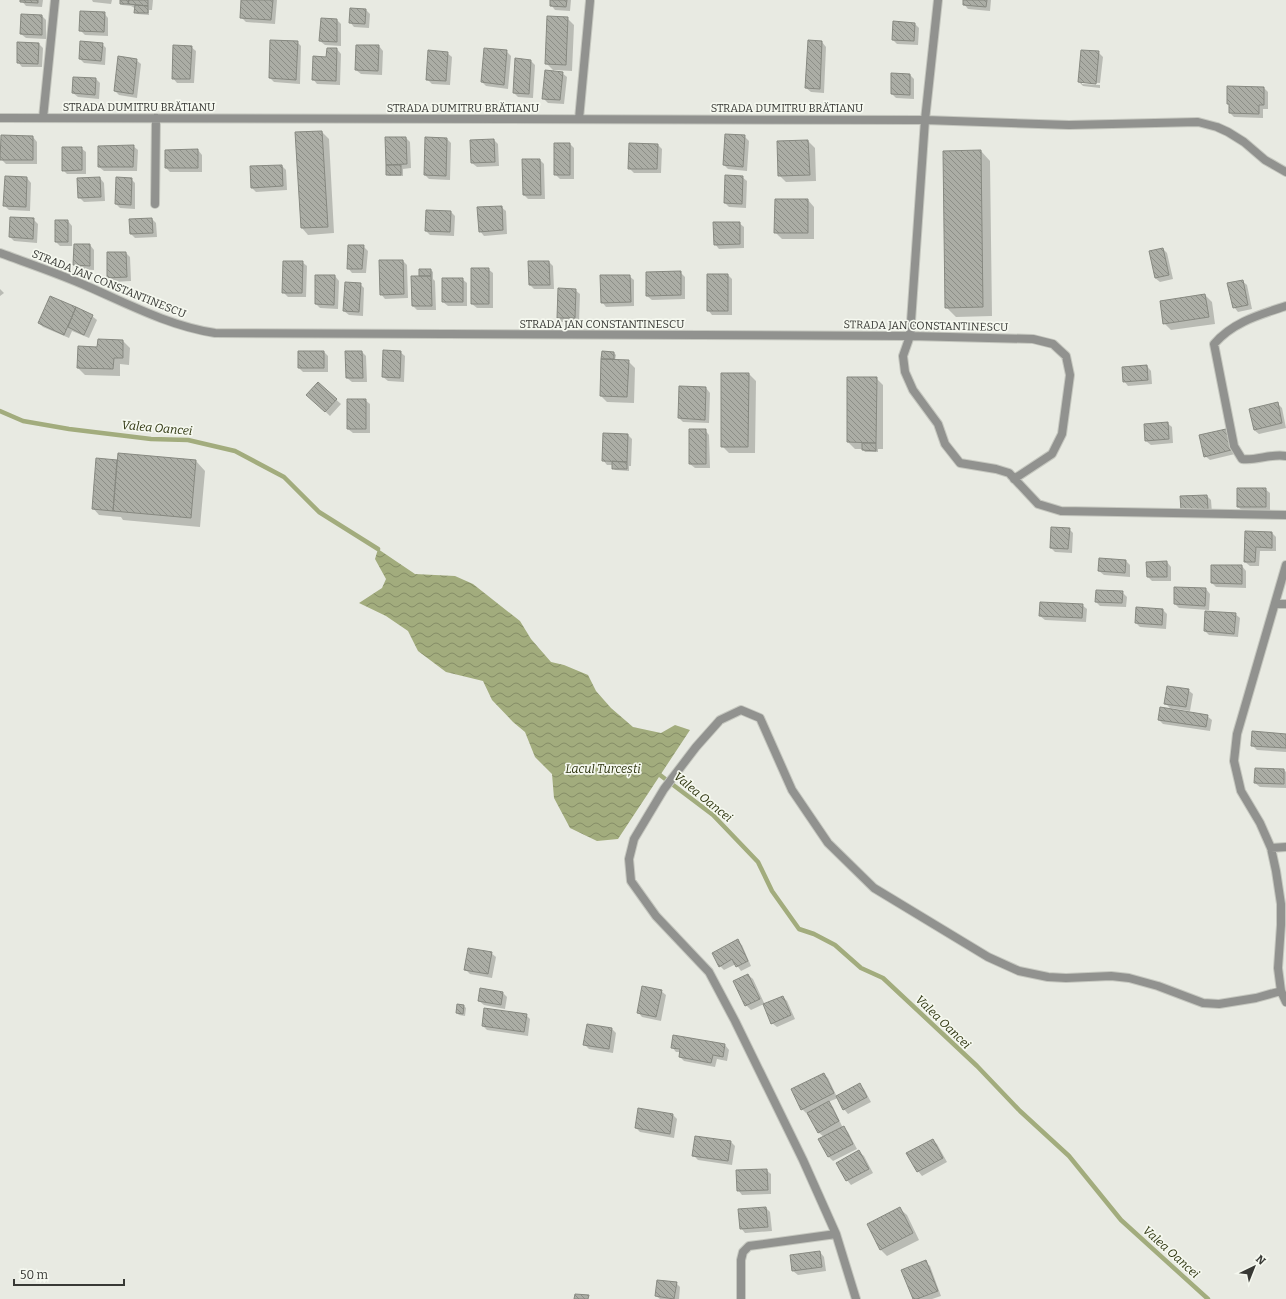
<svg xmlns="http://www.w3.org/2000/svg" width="1286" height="1299" viewBox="0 0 1286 1299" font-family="Bitter,serif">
	<defs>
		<pattern id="water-waves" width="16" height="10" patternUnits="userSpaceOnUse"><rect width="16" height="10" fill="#a2ac7d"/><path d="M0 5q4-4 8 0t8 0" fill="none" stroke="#858d67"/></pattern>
		<pattern id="building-back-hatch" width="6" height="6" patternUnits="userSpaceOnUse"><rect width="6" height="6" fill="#abada5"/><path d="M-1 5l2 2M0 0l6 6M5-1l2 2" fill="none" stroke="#8c8e87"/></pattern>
	</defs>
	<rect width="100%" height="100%" fill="#e8eae2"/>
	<!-- water -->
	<path fill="url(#water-waves)" d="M378,549L415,574L455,576L473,584L520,621L531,639L551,662L564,665L588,675L596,691L611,708L633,727L661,733L675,725L690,730L618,839L597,841L570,828L554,798L552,774L535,757L525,732L513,722L492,700L483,681L446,672L418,651L408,631L386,616L359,603L382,588L386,579L375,559Z"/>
	<!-- shadow -->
	<path fill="#0003" fill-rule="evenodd" d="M21,0H43L42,7L26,6Z
		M92,0H112L111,4L93,2Z
		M121,0H153L152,10H149V15L137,14L135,12L136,9L131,6L122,5L121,4Z
		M242,0H277L275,24L246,22L241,17Z
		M551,0H571L570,11L555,10L551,5Z
		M964,0H991L990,11L968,9L964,4Z
		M366,10L370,14L369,28L354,27L350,22Z
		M104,13L108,18V36L85,35L80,30Z
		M42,16L46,20V39L26,38L21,34Z
		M567,18L574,25L572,71L554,70V71L546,63Z
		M321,19L337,20L341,24V46L325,45L320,41Z
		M915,24L919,28L918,45L897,44L893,40Z
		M809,41L822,42L826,47L824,93L811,92L806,88Z
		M297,42L301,46L300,84L274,82L270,78Z
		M38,43L43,48L42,67H22L18,62Z
		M102,44L106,48L105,65L84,63L80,59Z
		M379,46L383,51L382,75L361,74L356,70Z
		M191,47L196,51L194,83H177L173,78Z
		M327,49H337L341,54L340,85L317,84L313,79L327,58Z
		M506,51L511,56L508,89L486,86L482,82Z
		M1098,52L1103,57L1100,83L1082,82V84L1100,85V88L1083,86L1079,82Z
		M447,53L452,57L450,85L432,84L427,79Z
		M136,60L141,64L137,98L119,95L115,91Z
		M530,60L535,65L533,98L518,97L514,93Z
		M562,73L567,77L564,104L548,103L543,98Z
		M910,75L914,79V99L896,98L892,94Z
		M96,79L100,83L99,99L78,97L73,93Z
		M1264,88L1268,92V109H1263V118L1234,117L1230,113V106L1228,104Z
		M322,132L329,139L334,233L308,235L302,228L297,133Z
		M744,136L749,141L747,171L728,169L724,165Z
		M33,137L37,142V164H6L1,159Z
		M386,138H406L410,142L411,168L403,169V176H389L387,175Z
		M447,139L451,143L450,180L429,179L425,175Z
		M494,140L498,144L499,166L477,167L472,163Z
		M808,141L815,148L816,181L786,182L779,175Z
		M570,144L574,148V179H560L555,174Z
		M658,145L662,149L661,173H634L629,168Z
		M133,146L138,150L137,171H104L99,167Z
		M81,148L86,152V174H67L63,170Z
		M198,150L202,155V172H170L166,168V151Z
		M981,151L990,161L992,316L956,317L946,307Z
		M540,160L544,164L545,199H528L524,195Z
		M282,166L286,170L287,190L256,192L252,188Z
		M742,177L747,181L746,208L729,207L725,203Z
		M27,178L31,183L30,211L9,210L4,205Z
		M100,178L104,183L105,201L84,202L79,197Z
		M131,179L135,183V209L120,208L116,204Z
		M808,200L814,207V239H782L775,232Z
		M501,207L506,211L507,234L484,236L480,231Z
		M451,212L455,216L454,236L430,235L426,231Z
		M33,219L38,224L37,243L14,241L10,237Z
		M152,219L156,223L157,237L135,238L131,234Z
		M68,221L72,226V246H60L56,242Z
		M739,223L744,227V248L719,249L715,244Z
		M90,245L94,250V270L78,269L74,265Z
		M363,246L368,251L366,273H352L348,268Z
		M1163,249L1167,253L1173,279L1160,282L1155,278Z
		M126,253L130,257L131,281L113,282L108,277Z
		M380,261H403L407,265L408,298L385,299L381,294Z
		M302,262L307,266L306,297H288L283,292Z
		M549,262L553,266L554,289H534L530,285Z
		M488,269L493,273V308H477L472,304Z
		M431,270L433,272V279L435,281L436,310H417L413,306L421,277Z
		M680,272L685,277V299L652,300L647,296Z
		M728,275L732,279V315H712L708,310Z
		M335,276L339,281L338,309L320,308L316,304Z
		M629,276L634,280V306L606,307L602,302Z
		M462,279L467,283V306H448L443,302Z
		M1242,281L1247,285L1252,309L1238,312L1234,307Z
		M360,284L364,288L363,316L349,315L344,311Z
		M0,289L4,293L0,296Z
		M575,290L580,294L579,322H562L558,318Z
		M1205,295L1212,302L1215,324L1171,330L1164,323Z
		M50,297L92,316L97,320L89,338L72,331L69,338L43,327L39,323Z
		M123,341L130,348L129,365L120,364V376L85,375L78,368L98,348Z
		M324,352L328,356V372H303L299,368Z
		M362,352L366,356L367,382H352L347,378Z
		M400,352L405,356L404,382L388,381L383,377Z
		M602,352L614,353L616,355L615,360L628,361L635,368L634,403L607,402L601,396Z
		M1147,366L1151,371L1152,384L1128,386L1124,381Z
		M749,374L756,381L755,453H729L722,446Z
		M876,378L883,385V449H878V452H865L863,449H855L848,442Z
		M318,383L341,404L330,416L308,395Z
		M706,388L710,393L709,423L683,422L679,418Z
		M365,400L370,404V433H353L348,429Z
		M1277,403L1282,408L1286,428L1259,434L1254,430Z
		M1167,423L1172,427L1173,443L1151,445L1146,441Z
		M705,430L709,435L710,468H695L690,464Z
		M1225,430L1230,434L1235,454L1210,460L1205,456Z
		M628,435L632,439L631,466H629V471L615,470L613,468V465H607L603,460ZM606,460H613V462H606Z
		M97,459L118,461H196L205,471L200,527L123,520L121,517L99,515L93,508Z
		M1265,489L1270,493V511H1243L1238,507Z
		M1207,496L1211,500L1212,513L1187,514Z
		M1069,529L1073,533L1072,553L1055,552L1051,548Z
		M1246,532L1272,533L1276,537V551H1260L1259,566H1250L1245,562Z
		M1126,561L1130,565V577L1104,575L1099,571Z
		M1167,562L1171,567V581H1152L1148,577Z
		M1242,566L1246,571V588L1216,587L1212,583Z
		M1206,589L1210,594L1209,610L1179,608L1175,604Z
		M1122,592L1127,597L1126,607L1100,606L1096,602Z
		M1082,605L1087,609L1086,622L1045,620L1040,616Z
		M1163,610L1167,614L1166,629L1140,627L1136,623Z
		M1235,614L1240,618L1238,637L1209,635L1205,631Z
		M1188,690L1193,694L1190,711L1170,708L1165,703Z
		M1207,716L1212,720L1210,731L1163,724L1159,720Z
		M1286,735V752L1257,750L1252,745Z
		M1284,770L1286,772V788L1260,787L1255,783Z
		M737,941L742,945L751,966L741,971L736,964L724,970L720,966Z
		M491,953L496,957L492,978L470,974L465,969Z
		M748,975L753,979L765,1005L783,997L787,1001L795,1019L777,1027L772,1023L764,1004L751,1010L746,1005Z
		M661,991L666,995L661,1021L642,1017L638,1012Z
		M503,993L507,997L505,1009L484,1005L479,1001Z
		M458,1006H464L466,1008L465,1016L459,1015L457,1013Z
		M485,1009L526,1015L530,1019L528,1036L487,1030L483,1026Z
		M588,1025L612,1029L616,1033L613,1053L589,1049L585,1045Z
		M725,1045L729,1050L727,1061L717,1059L715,1067L684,1061L680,1057L681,1052H676L672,1047Z
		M823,1074L828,1078L837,1097L859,1084L864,1089L871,1102L848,1114L844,1109L838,1098L828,1102L833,1107L842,1126L848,1132L857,1149L833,1161L829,1157L820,1140L824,1137L818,1132L808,1113H806L802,1109Z
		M639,1109L673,1115L677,1119L674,1138L640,1132L636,1128Z
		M932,1140L937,1144L947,1162L922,1176L918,1171Z
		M731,1142L735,1146L732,1165L698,1160L693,1155Z
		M859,1152L864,1156L873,1173L851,1185L847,1180Z
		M766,1170L771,1174V1194L742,1195L738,1190Z
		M766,1208L770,1212L772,1231L745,1233L741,1228Z
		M900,1209L907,1215L919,1240L887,1256L880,1249Z
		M820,1252L824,1257L826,1271L798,1275L793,1271Z
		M925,1262L930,1266L941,1296L932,1299H914Z
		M676,1283L680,1287L679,1299H660L656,1296Z"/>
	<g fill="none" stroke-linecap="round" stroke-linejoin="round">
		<!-- stream -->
		<path stroke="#a2ac7d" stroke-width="4.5" d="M0,411L23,421L69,429L151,439L188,440L235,451L284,477L319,512L378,549
			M660,775L713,815L758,862L772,891L799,929L814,934L835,945L861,968L883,978L977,1066L1020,1111L1069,1156L1121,1220L1208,1299"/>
	</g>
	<!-- building -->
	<path fill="url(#building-back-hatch)" stroke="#878981" d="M20,0H38V3L20,2Z
		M120,0H129L128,4H120Z
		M129,0H148V6L128,4Z
		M241,0H273L271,20L240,18Z
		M550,0H567L566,7L550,6Z
		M963,0H987L986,7L963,5Z
		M135,5L148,6V13H134Z
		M350,8L366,9L365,24L349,23Z
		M80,11L105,12L104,32L79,31Z
		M21,14L42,15V35L20,34Z
		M547,16L568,17L566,65L545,64Z
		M321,18L337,19V42L319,41Z
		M893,21L915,23L914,41L892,40Z
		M270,40L298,41L296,80L269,78Z
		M808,40L822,41L820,89L805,88Z
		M80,41L103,43L101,61L79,59Z
		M17,42L39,43L38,64L17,63Z
		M173,45L192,46L190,79H172Z
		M356,45H379L378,71L355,70Z
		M327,48H337L336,81L312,80L313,56L326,57Z
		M484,48L507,50L504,85L481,82Z
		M428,50L448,52L446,81L426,80Z
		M1081,50L1099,51L1096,84L1078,82Z
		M118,56L137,59L133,94L114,91Z
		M515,58L531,60L529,94L513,93Z
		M545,70L563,72L560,100L542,99Z
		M891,73L910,74V95L891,94Z
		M73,77L96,78L95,95L72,93Z
		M1227,86L1264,87V105H1259V114L1229,113V104H1227Z
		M322,131L328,227L301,228L295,132Z
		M725,134L745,135L743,167L723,165Z
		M1,135L33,136V160H0Z
		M385,137H406L407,164L386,165Z
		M425,137L447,138L446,176L424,175Z
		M494,139L495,162L471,163L470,140Z
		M808,140L810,175L778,176L777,141Z
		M554,143H570V175H554Z
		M629,143L658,144L657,169H628Z
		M134,145L133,167H98V146Z
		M62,147H82V170L62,171Z
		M198,149V168H165V150Z
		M981,150L983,307L945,308L943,151Z
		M522,159H540L541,195H523Z
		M282,165L283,186L251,188L250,166Z
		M386,165H401V175H386Z
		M725,175L743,176L742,204L724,203Z
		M5,176L27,177L26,207L3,206Z
		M100,177L101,197L78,198L77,178Z
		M116,177L132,178L131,205L115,204Z
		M775,199H808V233H774Z
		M502,206L503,230L479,232L477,207Z
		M426,210L451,211L450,232L425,231Z
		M10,217L34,218L33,239L9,237Z
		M152,218L153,233L130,234L129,219Z
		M55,220H68V242H55Z
		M713,222H740V244L714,245Z
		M74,244H90V266L73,265Z
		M348,245H364L362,269H347Z
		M1163,248L1169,275L1155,278L1149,251Z
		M107,252H126L127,277L107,278Z
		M379,260H403L404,294L380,295Z
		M283,261H303L302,293H282Z
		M528,261H549L550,285H529Z
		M471,268H489V304H471Z
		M419,269H431V276H419Z
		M681,271V295L646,296V272Z
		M707,274H728V311H707Z
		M315,275H335L334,305L315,304Z
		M600,275H630L631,302L601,303Z
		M411,276H431L432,306H412Z
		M442,278H463V302H442Z
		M1243,280L1248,305L1233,308L1227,283Z
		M345,282L361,283L359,312L343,311Z
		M558,288L576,289L575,318H557Z
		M1205,294L1209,317L1163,324L1160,301Z
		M50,296L76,307L64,335L38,323Z
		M76,307L93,315L84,335L68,327Z
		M98,339L123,340V358H114L113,369L77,368L78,346L97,347Z
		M383,350L401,351L400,378L382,377Z
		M298,351H324V368H298Z
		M345,351H362L363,378H346Z
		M602,351L614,352V359H601Z
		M601,359L629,360L627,397L600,396Z
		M1147,365L1148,380L1123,382L1122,367Z
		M721,373H749L748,447H721Z
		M847,377H877L876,443L847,442Z
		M318,382L337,399L325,412L306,395Z
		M679,386L706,387L705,420L678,418Z
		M347,399H366V429H347Z
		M1278,402L1282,423L1254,430L1249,409Z
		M1168,422L1169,439L1145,441L1144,424Z
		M689,429H706V464H689Z
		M1226,429L1231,450L1204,457L1199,435Z
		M603,433L628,434L627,462L602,461Z
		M862,443H876V451L862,450Z
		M118,453L196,460L191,518L113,511Z
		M96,458L117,460L113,511L92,509Z
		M612,461L627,462V469H612Z
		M1237,488H1266V507H1237Z
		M1207,495L1208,509L1181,510L1180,496Z
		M1051,527L1070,528L1068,549L1050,548Z
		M1245,531L1272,532V548L1256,547L1255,562H1244Z
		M1099,558L1126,560L1125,573L1098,571Z
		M1167,561V577H1147L1146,562Z
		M1211,565H1242V584L1211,583Z
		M1174,587L1206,588L1205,606L1174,604Z
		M1096,590L1123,591L1122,603L1095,602Z
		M1040,602L1083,604L1082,618L1039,616Z
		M1136,607L1163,609L1162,625L1135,623Z
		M1205,611L1236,613L1234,634L1204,631Z
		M1167,686L1189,689L1186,707L1164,704Z
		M1160,707L1208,715L1206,727L1158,720Z
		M1252,731L1286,734V748L1251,746Z
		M1255,768L1284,769V784L1254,783Z
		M738,939L748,961L736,967L732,959L719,967L712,953Z
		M468,948L492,952L488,974L464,970Z
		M748,974L760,999L745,1006L733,981Z
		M642,986L662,990L656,1017L637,1013Z
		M480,988L503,992L501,1005L478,1001Z
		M783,996L791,1015L771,1024L763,1004Z
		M457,1004L464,1005L463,1014L456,1013Z
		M484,1008L527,1014L524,1032L482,1026Z
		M587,1024L612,1028L609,1049L583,1045Z
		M673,1035L725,1044L723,1057L713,1055L711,1063L679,1057L680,1049L671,1048Z
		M824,1073L834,1093L801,1110L791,1089Z
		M860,1083L867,1097L843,1110L836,1096Z
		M829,1101L839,1121L818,1133L807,1113Z
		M638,1108L673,1114L670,1134L635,1128Z
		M844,1126L853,1144L828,1157L818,1139Z
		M695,1136L731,1141L728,1161L692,1156Z
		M933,1139L943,1158L917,1172L906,1153Z
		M859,1150L869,1169L846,1181L836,1163Z
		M767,1169L768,1190L737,1191L736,1170Z
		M766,1207L768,1227L740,1229L738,1209Z
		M900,1207L913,1233L880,1250L867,1224Z
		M820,1251L822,1267L792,1271L790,1255Z
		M926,1260L938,1291L917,1299H913L901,1270Z
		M657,1280L677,1282L674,1299L655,1296Z
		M575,1294L589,1295L588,1299H574Z"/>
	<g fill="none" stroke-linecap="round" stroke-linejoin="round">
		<!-- street casing -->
		<g stroke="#c5c7bf" stroke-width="10">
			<path id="street" d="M938,0L925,120L910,336L903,356L905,372L913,390L938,424L945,444L960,463L996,469L1009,473L1038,504L1061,511L1286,515
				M0,118L925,120L1069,125L1198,122L1217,127L1228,132L1244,142L1265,160L1286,172
				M43,118L55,0
				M579,119L590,1
				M155,204L156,118
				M0,253C30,264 60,274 89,287C130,305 170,326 215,333L910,336L1033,339L1053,344L1066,356L1070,375L1062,434L1052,454L1014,479
				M1286,306C1259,315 1233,322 1214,344L1234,446L1242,459C1256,461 1272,453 1286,456
				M1286,565L1237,734L1234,761L1241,791L1260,823L1271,848L1276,871L1281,904V925L1278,968L1281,991L1286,1002
				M1275,604H1286
				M1271,848L1286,847
				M741,1299V1260L743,1252L749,1246L836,1234
				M856,1299L836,1234L803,1160L735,1021L709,972L656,916L631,881L629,859L634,839L664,789L696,747L720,720L741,710L760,718L792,790L828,843L874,888L988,957L1019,971L1048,977L1066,978L1111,976L1129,978L1158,986L1203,1003L1219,1004L1256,998L1281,991"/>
		</g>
		<!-- street -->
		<use href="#street" stroke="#91928f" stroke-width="8"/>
	</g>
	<g text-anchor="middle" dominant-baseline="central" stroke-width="3.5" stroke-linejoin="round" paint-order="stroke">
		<!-- street labels -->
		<g font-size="11" fill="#383935" stroke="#f5f8ef">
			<text x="139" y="107">STRADA DUMITRU BRĂTIANU</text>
			<text x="463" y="108">STRADA DUMITRU BRĂTIANU</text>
			<text x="787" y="108">STRADA DUMITRU BRĂTIANU</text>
			<text transform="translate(109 284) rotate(22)">STRADA JAN CONSTANTINESCU</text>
			<text x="602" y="324">STRADA JAN CONSTANTINESCU</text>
			<text transform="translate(926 326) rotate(1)">STRADA JAN CONSTANTINESCU</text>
		</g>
		<!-- water labels -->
		<g font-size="12" font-style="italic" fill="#2c330d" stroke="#f5f8ef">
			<text transform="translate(157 428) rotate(5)">Valea Oancei</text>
			<text x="603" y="769">Lacul Turcești</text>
			<text transform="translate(703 797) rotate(39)">Valea Oancei</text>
			<text transform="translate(943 1022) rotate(44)">Valea Oancei</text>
			<text transform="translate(1171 1252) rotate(42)">Valea Oancei</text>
		</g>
	</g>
	<!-- north arrow -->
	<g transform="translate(1254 1267) rotate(43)" stroke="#f5f8ef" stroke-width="3" paint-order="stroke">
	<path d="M0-3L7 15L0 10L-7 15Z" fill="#383935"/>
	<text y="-6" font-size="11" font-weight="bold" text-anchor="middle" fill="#383935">N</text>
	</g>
	<!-- scale -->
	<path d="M14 1279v6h110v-6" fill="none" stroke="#383935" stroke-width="2"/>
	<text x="20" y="1279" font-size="12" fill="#383935" stroke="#f5f8ef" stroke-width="3" paint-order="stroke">50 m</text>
</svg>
